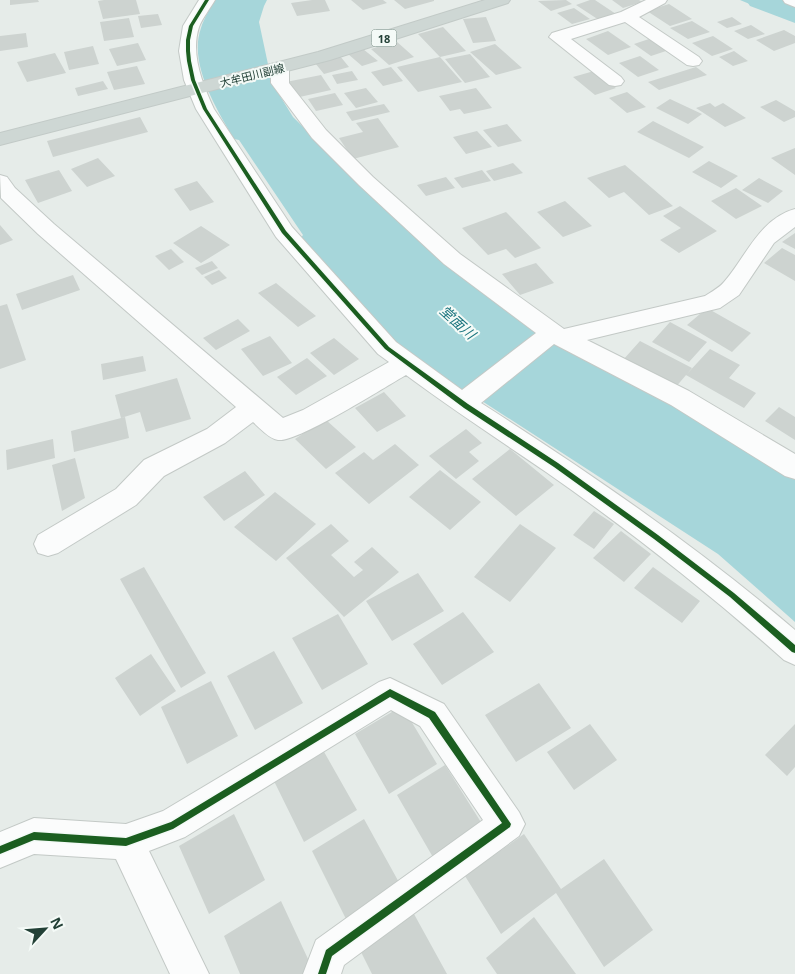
<svg xmlns="http://www.w3.org/2000/svg" width="795" height="974" viewBox="0 0 795 974" font-family="'Noto Sans','Noto Sans JP',sans-serif">
	<rect width="100%" height="100%" fill="#e6ece9"/>
	<!-- water -->
	<path fill="#a6d6da" d="M214,0H267L264,6L259,22L272,83L293,117L361,184L486,292L740,442L795,480V622L718,554L465,390L457,389L384,333L300,239L303,235L239,140L234,139C217,110 188,63 201,28C204,18 210,9 214,0Z
		M740,0H776L795,7V11L784,17L778,16Z"/>
	<g fill="none" stroke-linecap="round" stroke-linejoin="round">
		<!-- river -->
		<path fill="#a6d6da" fill-rule="evenodd" d="M746,0H788L795,3V23L750,6Z"/>
	</g>
	<!-- building -->
	<path fill="#cdd3d0" d="M10,0H38L39,2L10,5Z
		M104,0H136L140,14L103,19L98,1Z
		M312,0H325L330,11L297,16L291,3Z
		M351,0H383L387,3L363,10Z
		M394,0H434V1L405,9Z
		M566,0L572,4L551,11L538,1Z
		M590,0H595L616,14L599,20L576,5Z
		M612,0H639L642,2L623,8Z
		M669,4L692,19L670,26L647,11Z
		M574,8L590,19L572,24L557,13Z
		M158,14L162,25L141,28L138,16Z
		M486,17L496,41L473,43L463,19Z
		M732,17L742,24L727,28L717,22Z
		M129,18L134,37L104,41L100,22Z
		M692,21L710,32L688,39L670,28Z
		M751,25L765,34L748,39L734,31Z
		M443,27L466,51L440,57L418,34Z
		M784,30L795,36V43L774,51L756,40Z
		M608,31L631,47L608,55L586,39Z
		M26,33L28,47L0,51V36Z
		M713,36L733,49L712,56L692,43Z
		M652,38L669,50L651,56L634,44Z
		M396,41L414,57L389,65L371,49Z
		M138,43L146,60L117,66L109,49Z
		M495,44L522,68L496,75L470,52Z
		M93,46L99,64L69,70L64,52Z
		M363,49L378,61L362,66L348,54Z
		M734,51L748,61L733,66L719,57Z
		M55,53L66,73L27,82L17,62Z
		M470,54L490,77L465,83L445,59Z
		M340,56L349,67L324,74L315,63Z
		M640,56L659,70L638,77L619,63Z
		M440,57L462,82L418,92L397,67Z
		M137,66L145,84L114,90L107,72Z
		M391,67L403,81L383,86L371,72Z
		M696,67L707,75L659,90L648,82Z
		M352,71L358,80L337,84L332,75Z
		M594,71L616,88L595,95L573,77Z
		M321,75L331,90L295,98L286,82Z
		M103,81L108,89L78,96L75,88Z
		M366,88L378,102L356,108L344,93Z
		M476,88L492,108L464,114L460,109L450,111L439,96Z
		M627,92L646,107L627,113L609,98Z
		M335,93L343,105L316,111L308,99Z
		M670,99L702,114L688,124L656,108Z
		M776,100L795,111V117L784,122L760,107Z
		M710,103L715,107L723,103L746,118L725,127L696,108Z
		M384,104L390,112L352,121L346,112Z
		M140,117L148,132L53,157L47,141Z
		M378,118L399,147L353,159L339,138L363,132L356,123Z
		M653,121L704,147L689,158L637,132Z
		M507,124L522,141L498,147L483,130Z
		M477,131L492,147L466,154L453,137Z
		M795,148V175L771,158Z
		M98,158L115,176L87,187L71,169Z
		M709,161L738,176L721,188L692,172Z
		M513,163L523,173L494,181L486,171Z
		M625,165L673,206L649,215L624,192L609,198L587,178Z
		M59,170L72,191L38,203L25,180Z
		M482,170L491,181L462,188L454,178Z
		M446,177L455,188L426,196L417,185Z
		M759,178L783,191L768,203L742,190Z
		M197,181L214,202L190,211L174,189Z
		M736,188L762,206L736,219L711,201Z
		M565,201L592,226L563,237L537,212Z
		M680,206L717,231L679,253L660,240L681,228L663,216Z
		M506,212L541,248L515,258L506,249L488,255L462,228Z
		M0,225L13,240L0,245Z
		M201,226L230,245L201,263L173,243Z
		M795,233V249L782,242Z
		M782,248L795,255V281L764,263Z
		M171,249L184,262L169,270L155,256Z
		M212,261L218,268L202,275L195,268Z
		M536,263L554,283L520,295L502,274Z
		M219,270L227,278L212,285L204,277Z
		M73,275L80,290L22,310L16,294Z
		M276,283L316,316L298,327L258,293Z
		M7,304L26,360L0,369V306Z
		M707,308L751,333L732,352L687,325Z
		M238,319L250,331L216,350L203,338Z
		M670,322L707,342L689,362L652,342Z
		M270,336L292,363L263,376L241,349Z
		M334,338L359,359L334,375L310,353Z
		M640,341L692,368L675,388L623,360Z
		M710,349L740,365L729,378L756,393L744,408L686,375Z
		M143,356L146,371L103,380L101,364Z
		M307,358L327,376L296,395L277,377Z
		M177,378L191,419L146,432L140,412L121,418L115,395Z
		M384,392L406,416L377,432L355,408Z
		M779,407L795,417V440L765,421Z
		M125,417L129,438L74,452L71,431Z
		M325,419L356,447L326,469L295,439Z
		M466,429L482,443L469,452L479,461L456,479L429,456Z
		M53,439L55,458L7,470L6,450Z
		M395,444L419,465L369,504L335,473L364,452L373,460Z
		M510,449L554,485L516,516L472,479Z
		M75,458L85,498L62,511L52,465Z
		M440,470L481,502L450,530L409,497Z
		M245,471L265,495L224,521L203,497Z
		M275,492L316,524L276,561L234,527Z
		M594,511L614,524L594,549L573,535Z
		M331,524L349,541L331,555L354,577L363,570L354,562L372,547L399,572L344,617L286,558Z
		M520,524L556,548L510,602L474,577Z
		M621,531L651,554L624,582L593,558Z
		M144,567L206,673L181,688L120,579Z
		M653,567L700,601L682,623L634,588Z
		M418,573L444,611L392,641L366,601Z
		M463,612L494,652L442,685L413,644Z
		M338,614L368,664L322,690L292,638Z
		M274,651L303,703L255,730L227,676Z
		M151,654L176,691L140,716L115,678Z
		M211,681L238,736L187,764L161,707Z
		M539,683L571,728L516,762L485,715Z
		M402,706L437,764L389,794L355,734Z
		M590,724L617,760L574,790L547,752Z
		M795,724V767L787,776L765,755Z
		M323,750L357,810L304,842L273,779Z
		M445,765L484,827L434,859L397,795Z
		M234,814L265,880L209,914L179,846Z
		M364,819L401,886L347,921L312,851Z
		M524,834L561,889L604,859L653,930L604,967L556,893L501,934L465,876Z
		M281,901L315,974H240L224,936Z
		M414,914L447,974H372L360,950Z
		M534,917L576,974H497L486,958Z"/>
	<g fill="none" stroke-linecap="round" stroke-linejoin="round">
		<!-- minor casing -->
		<g stroke="#c3c9c6" stroke-width="2">
			<path id="minor" d="M199,0H215C210,9 203,17 199,27C190,54 203,85 214,109L292,227L396,342L462,390L536,333L444,264L359,185L312,138L271,83V68L274,64L280,63L286,64L289,68V83L326,130L373,177L460,254L564,329L705,296C711,292 719,288 724,282C746,257 759,219 795,209V227L774,243L739,295L720,308L587,340L689,391L795,454V479L785,476L671,405L554,344L481,403C590,473 697,546 795,630V665L784,660C709,593 629,530 546,472C499,440 452,409 406,375C385,387 297,443 278,440C268,438 260,428 253,422L225,443L164,476L136,505L58,553L48,556L38,553L34,544L38,535L116,489L144,460L207,429L236,407L38,234L1,198L0,175L7,177L15,188L54,224L283,418L303,410L389,362L378,354L276,237L196,109L184,80L179,51L183,26Z
				M646,0H667L665,3L639,17L699,57L702,61L699,65L693,66L687,65L625,22L571,39L621,77L624,81L621,85L615,86L609,85L549,37L552,33L621,12Z
				M783,0H795V7L785,3Z
				M390,678L444,704L519,812L525,824L519,836L344,965L341,974H303L316,940L483,820L420,726L391,710L185,837L149,851L209,974H170L116,859L34,854L0,868V832L34,818L126,824L163,811L379,682Z"/>
		</g>
		<!-- major casing -->
		<g stroke="#c2cac7" stroke-width="2">
			<path id="major" d="M485,0H510L508,3L330,60L0,145V133L318,52Z"/>
		</g>
		<!-- minor -->
		<use href="#minor" fill="#fbfcfc" fill-rule="evenodd"/>
		<!-- major -->
		<use href="#major" fill="#ced7d4" fill-rule="evenodd"/>
		<!-- cycleway casing -->
		<g stroke="#f4faf7" stroke-width="3">
			<path id="cycleway" d="M205,0H209L193,26L190,40V51L191,61L195,80L207,109L286,231L389,347L468,404L558,463L658,535L734,593L795,645V653L792,652L730,597L654,539L554,467L464,408L385,349L282,233L203,109L191,80L187,61L186,51V40L189,26Z
				M390,689L435,712L511,824L510,827L332,956L326,974H318L326,950L502,823L429,718L390,697L173,829L126,846L34,840L0,854V846L34,832L126,838L171,822Z"/>
		</g>
		<!-- cycleway -->
		<use href="#cycleway" fill="#1b5e20" fill-rule="evenodd"/>
	</g>
	<g text-anchor="middle" dominant-baseline="central" stroke-width="4" stroke-linejoin="round" paint-order="stroke">
		<!-- shield labels -->
		<rect fill="#f4faf7" stroke="#617870" stroke-width="1" x="371.5" y="29.5" width="25" height="17" rx="4"/>
		<g font-size="11" font-weight="bold" fill="#224036">
			<text x="384" y="38">18</text>
		</g>
		<!-- far-street labels -->
		<g font-size="11" fill="#224036" stroke="#f4faf7">
			<text transform="translate(252 75) rotate(-14)">大牟田川副線</text>
		</g>
		<!-- water labels -->
		<g font-size="14" font-style="italic" fill="#1a747e" stroke="#f4faf7">
			<text transform="translate(458 322) rotate(42)">堂面川</text>
		</g>
	</g>
	<!-- north arrow -->
	<g transform="translate(45 929) rotate(64)" stroke="#f4faf7" stroke-width="4" paint-order="stroke">
	<path d="M0-4L9 19L0 12L-9 19Z" fill="#224036"/>
	<text y="-8" font-size="14" font-weight="bold" text-anchor="middle" fill="#224036">N</text>
	</g>
</svg>
